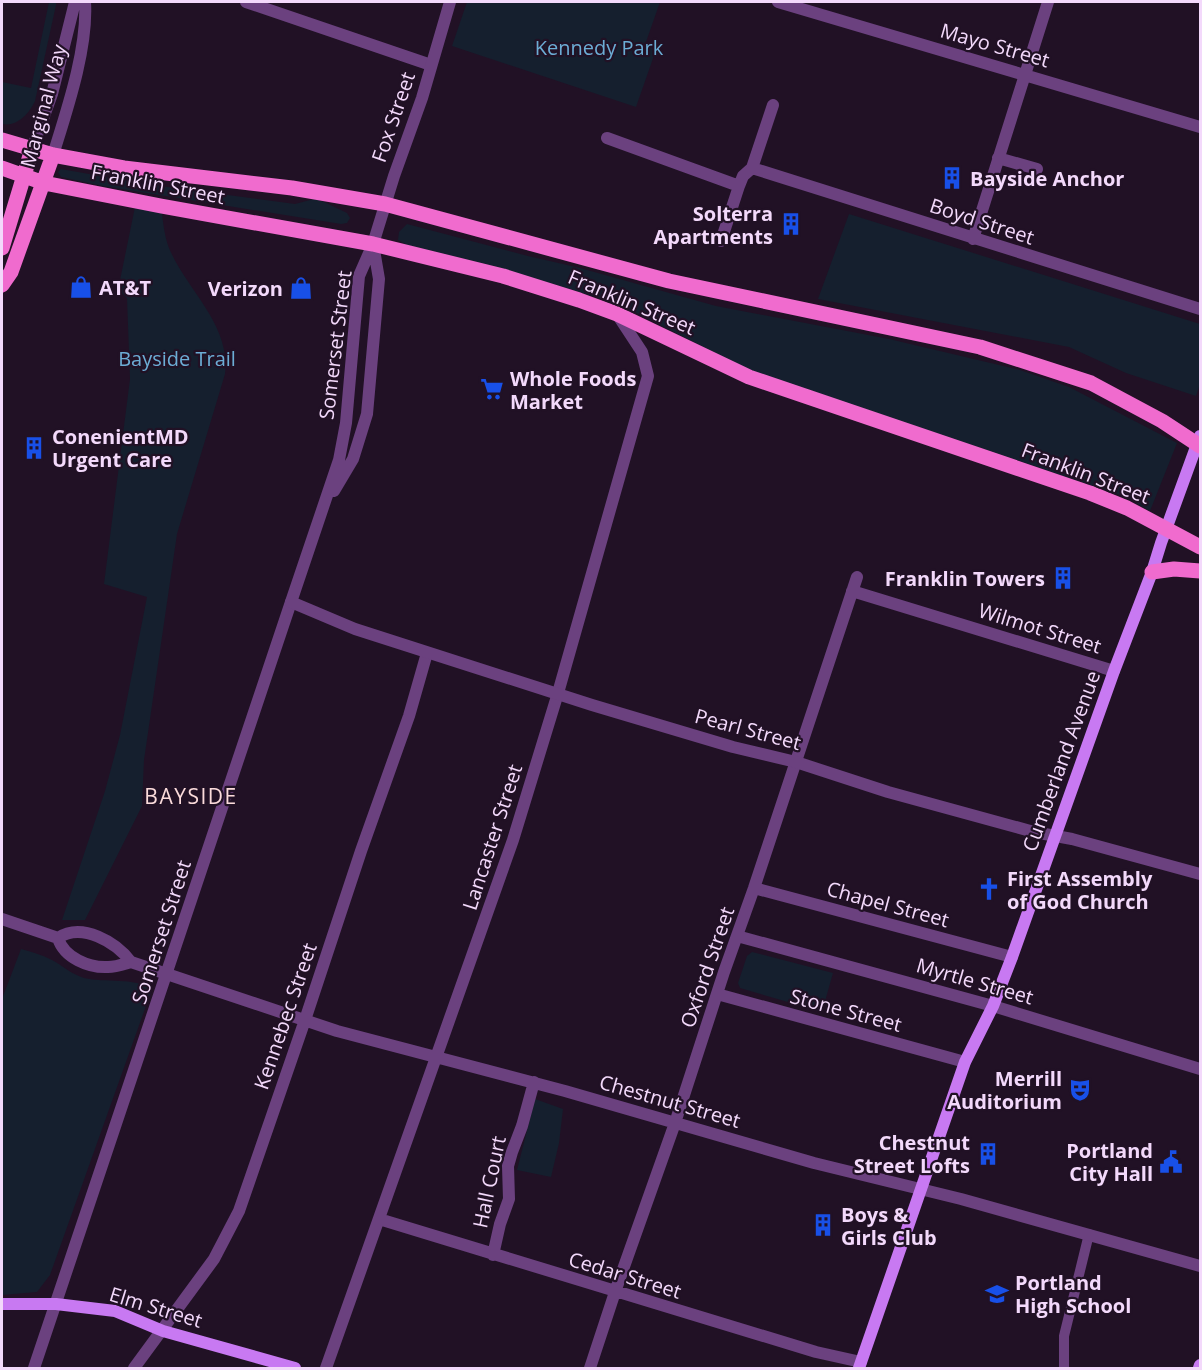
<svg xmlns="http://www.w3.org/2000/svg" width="1202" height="1370" viewBox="0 0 1202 1370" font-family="'Open Sans',sans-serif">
	<rect width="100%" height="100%" fill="#211125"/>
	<!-- green -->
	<path fill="#151f2e" d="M49,2H56V5L35,101C29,114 17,127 2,124V82L31,88Z
		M467,2H660L646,42L657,47L636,107L452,46Z
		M61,169L145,184L295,204L314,199L324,202L347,213L350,218L347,223L341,224L103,186L61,177L58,172Z
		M136,202L161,206C163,220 164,235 169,248C187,291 231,324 225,374L177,534L144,760L142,806L85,920H62L105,791L120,735L147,597L104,584L130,379L127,298L118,290Z
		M849,214L1200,324V384L1196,396L1126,373L1069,347L818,299Z
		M407,224L528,256L580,268L716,306L889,339L1020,370L1069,387L1177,443L1150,511L1126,497L1079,481L749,370L619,304L494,266L407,245L398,240L399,232Z
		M21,949C32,952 42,955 52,960C63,966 71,974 84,978C105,983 134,977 152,989L50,1275L37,1292L2,1295V999Z
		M752,952L833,973L822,1012L740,988L738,983L747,956Z
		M535,1099L563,1109L559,1143L551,1177L517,1170Z"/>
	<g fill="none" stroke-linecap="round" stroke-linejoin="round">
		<!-- pedestrian -->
		<path stroke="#6b417f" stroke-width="10" d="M1064,1368V1336L1089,1234"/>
		<!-- minor -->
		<path stroke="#6b417f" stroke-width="12" d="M246,2L431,65
			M778,2L1200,127
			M607,138L739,186
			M998,158L1037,169
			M752,168L1200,309
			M973,239L1048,2
			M721,241L739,186L743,176L752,168L773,105
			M852,591L1114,671
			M754,888L1012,957
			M2,919L58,938C82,922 116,942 131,962
			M737,936L993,1006L1200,1069
			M58,938C64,958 89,968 108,967C116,967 124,964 131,962L337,1031L565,1091L814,1163L961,1199L1200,1266
			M717,994L965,1062
			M379,1219L816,1352L861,1362
			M493,1255L500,1224L509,1199L508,1166L512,1152L522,1126L534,1082
			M34,1368L291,602
			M134,1368L214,1259L239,1211L305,1020L361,851L409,716L427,653
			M326,1368L513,840L558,693L648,376L642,352L617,314
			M590,1368L615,1292L675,1123L724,972L754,888L857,577"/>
		<!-- tertiary -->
		<path stroke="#6b417f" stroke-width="12" d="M450,2L422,98L394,176L373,244L359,276L346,423L339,460L291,602L355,629L592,705L733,747L796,762L888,792L1034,832L1072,839L1200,874
			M32,149L52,94L75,2
			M53,155C67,110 88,48 85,2
			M334,491L353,459L367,414L379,279L373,244"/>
		<!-- secondary -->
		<path stroke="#c879f2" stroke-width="12" d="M2,1304H56L115,1311L163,1331L295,1368
			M859,1368L965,1062L993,1006L1012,957L1114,671L1152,572L1161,543L1200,436
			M1199,1368L1200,1365"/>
		<!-- primary -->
		<path stroke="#f06bce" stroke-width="15" d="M2,140L53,155L124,168L292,188L385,204L669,281L980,347L1091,383L1162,421L1200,446
			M2,168L44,183L161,206L373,244L503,276L579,300L617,314L749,377L1090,493L1127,508L1200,547
			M2,248L32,149
			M2,285L11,272L53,155
			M1152,572L1174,569L1200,571"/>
	</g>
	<!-- icons -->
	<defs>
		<g id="building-bare" transform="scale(1.8)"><path d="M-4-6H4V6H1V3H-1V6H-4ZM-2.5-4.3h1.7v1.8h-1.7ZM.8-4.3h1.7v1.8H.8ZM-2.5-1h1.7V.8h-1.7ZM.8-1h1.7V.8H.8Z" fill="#1850e8" stroke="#211125" stroke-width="2.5" paint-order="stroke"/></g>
		<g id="shop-bare" transform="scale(1.8)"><path d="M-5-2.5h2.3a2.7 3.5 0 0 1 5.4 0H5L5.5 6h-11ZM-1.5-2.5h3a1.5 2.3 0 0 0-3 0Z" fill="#1850e8" stroke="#211125" stroke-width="2.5" paint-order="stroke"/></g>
		<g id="supermarket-bare" transform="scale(1.8)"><path d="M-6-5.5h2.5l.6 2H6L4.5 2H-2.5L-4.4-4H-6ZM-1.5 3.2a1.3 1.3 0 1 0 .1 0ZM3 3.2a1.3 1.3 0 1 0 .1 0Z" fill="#1850e8" stroke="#211125" stroke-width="2.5" paint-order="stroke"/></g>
		<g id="church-bare" transform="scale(1.8)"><path d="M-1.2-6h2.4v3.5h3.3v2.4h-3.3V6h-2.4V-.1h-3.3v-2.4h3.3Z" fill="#1850e8" stroke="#211125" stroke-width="2.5" paint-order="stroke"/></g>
		<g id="theatre-bare" transform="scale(1.8)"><path d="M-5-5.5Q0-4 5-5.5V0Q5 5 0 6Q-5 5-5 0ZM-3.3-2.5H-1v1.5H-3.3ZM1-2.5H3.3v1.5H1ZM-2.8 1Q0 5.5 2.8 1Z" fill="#1850e8" stroke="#211125" stroke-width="2.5" paint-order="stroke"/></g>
		<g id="civic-bare" transform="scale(1.8)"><path d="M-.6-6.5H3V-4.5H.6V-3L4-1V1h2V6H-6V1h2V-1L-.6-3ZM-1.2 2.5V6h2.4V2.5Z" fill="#1850e8" stroke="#211125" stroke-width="2.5" paint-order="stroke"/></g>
		<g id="school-bare" transform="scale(1.8)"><path d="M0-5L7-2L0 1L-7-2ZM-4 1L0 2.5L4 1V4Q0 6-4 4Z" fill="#1850e8" stroke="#211125" stroke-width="2.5" paint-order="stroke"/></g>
	</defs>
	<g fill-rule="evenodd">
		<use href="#building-bare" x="952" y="178"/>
		<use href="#building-bare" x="791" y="224"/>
		<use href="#shop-bare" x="81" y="287"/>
		<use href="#shop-bare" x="301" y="288"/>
		<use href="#supermarket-bare" x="492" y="389"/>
		<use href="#building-bare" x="34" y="448"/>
		<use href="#building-bare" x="1063" y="578"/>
		<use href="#church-bare" x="989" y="889"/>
		<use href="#theatre-bare" x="1080" y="1090"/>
		<use href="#building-bare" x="988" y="1154"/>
		<use href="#civic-bare" x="1171" y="1162"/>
		<use href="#building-bare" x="823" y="1225"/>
		<use href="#school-bare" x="997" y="1294"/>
	</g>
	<g text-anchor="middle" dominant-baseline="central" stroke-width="4.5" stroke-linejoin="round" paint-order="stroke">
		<!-- street labels -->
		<g font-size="20" fill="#f3d9fb" stroke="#211125">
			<text transform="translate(995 45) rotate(16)">Mayo Street</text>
			<text transform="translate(43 106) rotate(-75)">Marginal Way</text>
			<text transform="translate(393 117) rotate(-71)">Fox Street</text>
			<text transform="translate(158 184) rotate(11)">Franklin Street</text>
			<text transform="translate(982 221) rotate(18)">Boyd Street</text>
			<text transform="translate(632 302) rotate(23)">Franklin Street</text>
			<text transform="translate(335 345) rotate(-83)">Somerset Street</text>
			<text transform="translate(1086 473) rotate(21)">Franklin Street</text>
			<text transform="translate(1040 628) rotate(17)">Wilmot Street</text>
			<text transform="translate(748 729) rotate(15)">Pearl Street</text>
			<text transform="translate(1061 761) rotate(-70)">Cumberland Avenue</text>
			<text transform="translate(492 837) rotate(-72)">Lancaster Street</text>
			<text transform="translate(888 904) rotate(15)">Chapel Street</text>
			<text transform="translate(161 932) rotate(-72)">Somerset Street</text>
			<text transform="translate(707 967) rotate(-71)">Oxford Street</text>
			<text transform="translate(975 981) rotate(16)">Myrtle Street</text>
			<text transform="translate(846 1010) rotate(15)">Stone Street</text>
			<text transform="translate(285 1016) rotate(-71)">Kennebec Street</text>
			<text transform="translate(670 1101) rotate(16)">Chestnut Street</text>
			<text transform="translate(489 1182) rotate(-78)">Hall Court</text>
			<text transform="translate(625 1275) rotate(17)">Cedar Street</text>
			<text transform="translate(156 1307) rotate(17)">Elm Street</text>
		</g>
		<!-- park labels -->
		<g font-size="20" fill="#6cadd5" stroke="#211125">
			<text x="599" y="47">Kennedy Park</text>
			<text x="177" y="358">Bayside Trail</text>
		</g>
		<!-- poi labels -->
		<g font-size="20" font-weight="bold" fill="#f3d9fb" stroke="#211125" text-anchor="start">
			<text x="970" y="178">Bayside Anchor</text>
			<text x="773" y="213" text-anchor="end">Solterra<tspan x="773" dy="23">Apartments</tspan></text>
			<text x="99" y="287">AT&amp;T</text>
			<text x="283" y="288" text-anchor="end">Verizon</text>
			<text x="510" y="378">Whole Foods<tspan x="510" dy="23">Market</tspan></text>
			<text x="52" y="436">ConenientMD<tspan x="52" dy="23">Urgent Care</tspan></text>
			<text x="1045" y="578" text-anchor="end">Franklin Towers</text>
			<text x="1007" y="878">First Assembly<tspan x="1007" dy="23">of God Church</tspan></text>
			<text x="1062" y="1078" text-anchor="end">Merrill<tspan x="1062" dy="23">Auditorium</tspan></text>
			<text x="970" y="1142" text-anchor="end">Chestnut<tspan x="970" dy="23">Street Lofts</tspan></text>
			<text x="1153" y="1150" text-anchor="end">Portland<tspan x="1153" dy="23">City Hall</tspan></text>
			<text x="841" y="1214">Boys &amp;<tspan x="841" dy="23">Girls Club</tspan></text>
			<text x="1015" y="1282">Portland<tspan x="1015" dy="23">High School</tspan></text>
		</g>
		<!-- neighbourhood labels -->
		<g font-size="21" letter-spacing="1.5" fill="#fbdbdb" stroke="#211125">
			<text x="191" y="796">BAYSIDE</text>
		</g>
	</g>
	<!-- border -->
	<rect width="1202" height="1370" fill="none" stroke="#f3d9fb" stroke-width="6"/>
</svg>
